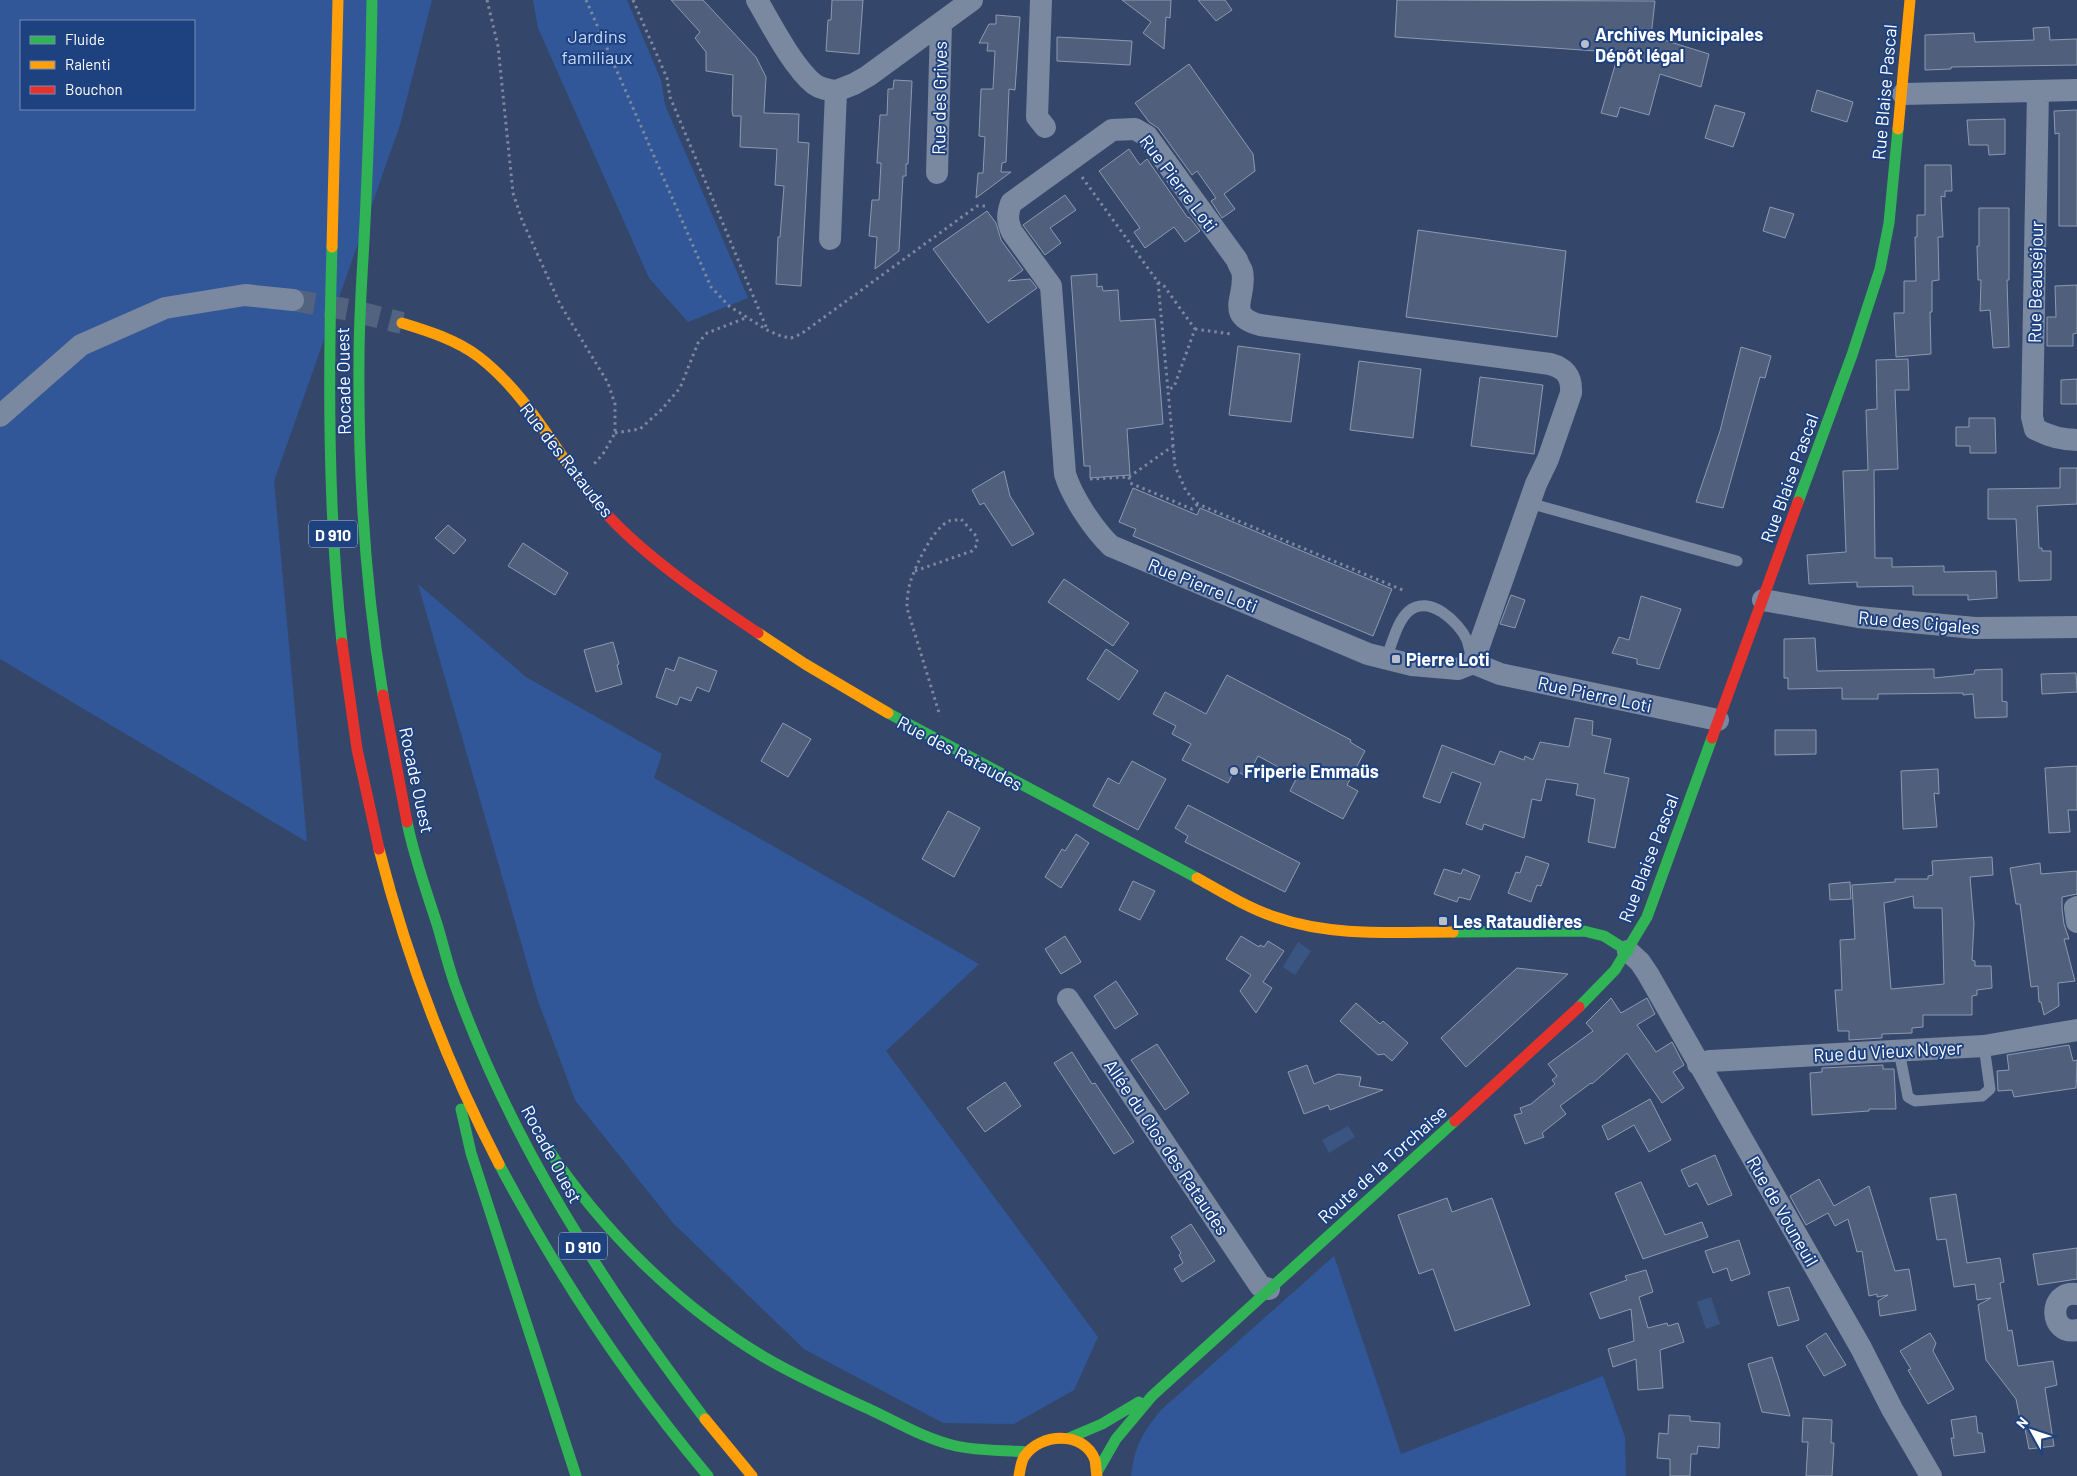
<svg xmlns="http://www.w3.org/2000/svg" width="2077" height="1476" viewBox="0 0 2077 1476" font-family="Barlow,sans-serif">
	<rect width="100%" height="100%" fill="#34476a"/>
	<!-- green -->
	<path fill="#315798" fill-rule="evenodd" d="M0,0H432L400,125L274,481L307,842L0,659ZM21,21H194V109H21Z
		M533,0H627L661,80L665,105L748,298L688,322L649,278L538,28Z
		M418,584L526,677L662,754L654,778L979,964L886,1051L1098,1337L1074,1390L1014,1424L943,1423L804,1349L673,1223L575,1100L537,998Z
		M1334,1256L1401,1454L1603,1376L1625,1437L1626,1476H1131C1135,1445 1142,1434 1161,1410Z"/>
	<!-- water -->
	<path fill="#3b5583" d="M1298,942L1311,951L1295,975L1283,967Z
		M1348,1126L1355,1137L1329,1153L1322,1140Z
		M1711,1297L1720,1324L1706,1329L1697,1302Z"/>
	<!-- building -->
	<path fill="#505f7c" stroke="#8d99af" fill-rule="evenodd" d="M671,0H703L756,57L766,77L764,113L799,114L798,142L809,143L801,286L776,284L778,237H780L784,186L775,185L777,149L740,147L741,116H733L732,111L733,75L706,71V52L695,38L700,32Z
		M832,0H863L859,54L826,51L828,20H831Z
		M1122,0H1171L1170,18L1166,17L1164,49L1143,33L1151,22Z
		M1198,0H1225L1232,10L1216,21Z
		M1397,0L1655,1L1651,36L1709,54L1701,87L1660,74L1649,115L1620,107L1617,117L1601,113L1616,62L1595,55L1596,51L1395,37Z
		M996,15L1020,17L1015,90L1009,89L1006,162L1002,163L1001,172H1011L976,198L978,173H983L985,137L979,136L981,89H993L995,51H987L988,43H979L989,24H996Z
		M2049,27L2050,40L2077,39V65L1951,67V69L1925,70V35L1974,33L1975,42L2034,40L2033,28Z
		M1057,37L1132,41L1130,65L1057,61Z
		M1189,64L1253,154L1255,171L1224,194L1235,209L1222,218L1211,201L1216,198L1197,171L1192,175L1158,128L1149,122L1135,103Z
		M894,80L912,81L908,164H906V176H903L899,251L875,269L877,237L869,236L872,200H879L881,163H877L880,115H887L888,89H893Z
		M1817,90L1853,102L1847,122L1811,111Z
		M1715,105L1745,113L1733,147L1705,138Z
		M2077,110V226H2059V133L2055,134L2054,111Z
		M2005,119V154L1989,155L1988,145H1969L1967,120Z
		M1129,149L1140,165L1147,159L1188,218L1189,217L1200,231L1185,242L1174,227L1145,248L1134,232L1140,228L1099,171Z
		M1925,165H1951L1952,191H1945V197L1941,196L1943,237H1938L1939,280L1932,281V312H1930L1931,354L1896,357L1894,313H1904V281H1916L1915,237H1917V215H1925Z
		M1065,195L1076,210L1050,228L1061,243L1045,255L1023,225Z
		M1770,207L1794,214L1785,238L1763,231Z
		M1979,208H2009V280H2007L2009,347L1993,348L1990,310L1980,311L1981,280H1978L1977,246H1979Z
		M987,211L996,223L1001,240L1023,270L1008,281L1030,279L1037,288L988,323L933,249Z
		M1418,230L1566,251L1557,337L1406,317Z
		M1097,274V287L1102,286L1103,291L1118,290L1120,321L1155,319L1163,424L1127,429L1130,475L1090,478V466H1084L1071,276Z
		M2077,285V333L2073,334V346H2047V317H2056L2055,286Z
		M1238,346L1300,354L1291,422L1229,415Z
		M1741,347L1771,356L1765,378L1760,377L1723,508L1696,502L1720,431Z
		M1908,359L1909,390H1895L1898,469L1874,470L1875,558H1892V567L1944,566V572L1996,571L1997,598L1968,600V595H1913V586L1857,587V582L1809,584L1807,555L1846,552L1843,471L1868,470L1866,410L1877,409L1876,360Z
		M1359,361L1421,369L1413,438L1350,430Z
		M1480,377L1543,385L1534,454L1471,446Z
		M2077,379V404H2061V380Z
		M1969,418H1995L1996,453H1970V446H1956V427H1969Z
		M2060,468H2077V504L2037,506L2039,548H2042V551H2051V580L2019,581L2016,519H1988V489L2060,488Z
		M1004,471L1010,496L1034,534L1012,546L984,503L980,505L972,490Z
		M1133,488L1197,515L1200,508L1392,589L1373,636L1133,536L1136,529L1119,522Z
		M448,525L466,540L454,554L435,538Z
		M523,543L568,573L555,595L508,566Z
		M1064,579L1129,623L1113,646L1048,602Z
		M1511,595L1525,600L1515,628L1500,624Z
		M1641,596L1681,609L1659,669L1637,664V659L1612,653L1619,637L1629,640Z
		M1815,638L1817,671L1934,669V678L1974,674L1975,670L2002,669V701L2007,702V717L1975,718L1973,694L1963,695V693L1878,694V699H1842V688L1788,689V678H1784V639Z
		M613,642L619,664L617,665L622,684L596,692L584,650Z
		M1106,649L1138,671L1119,700L1087,679Z
		M679,657L717,671L709,692L697,687L691,701L680,697L677,705L656,697L666,668L674,671Z
		M2076,673L2077,692L2042,694L2041,674Z
		M1227,675L1351,740L1350,742L1365,751L1347,785L1358,791L1343,819L1290,791L1297,777L1258,756L1247,777L1235,770L1228,783L1182,760L1191,744L1172,734L1176,726L1153,714L1165,692L1206,714Z
		M1575,718L1593,721L1592,735L1611,739L1604,773L1629,778L1615,848L1588,842L1595,799L1576,795L1578,784L1546,779L1541,801L1532,799L1524,838L1484,824L1482,830L1466,824L1481,783L1452,772L1440,803L1423,797L1442,745L1494,765L1500,751L1524,760L1525,756L1533,760L1540,742L1569,747Z
		M783,723L811,739L788,777L761,761Z
		M1775,730H1816V754L1775,755Z
		M1132,761L1166,779L1138,830L1093,806L1108,778L1119,784Z
		M2077,766V810H2068L2070,832L2049,833L2045,768Z
		M1938,769L1939,794L1934,793L1937,827L1903,829L1901,771Z
		M1188,805L1300,863L1285,892L1185,842L1188,836L1175,828Z
		M948,811L980,828L954,877L922,859Z
		M1076,834L1089,843L1061,888L1045,877L1062,849L1065,851Z
		M1526,856L1549,864L1541,886L1537,885L1531,902L1508,893L1516,872L1520,873Z
		M1992,857L1993,875L1970,877L1974,924L1972,960L1975,961V966H1991L1992,988L1977,990V995L1972,996V1015H1923V1027L1912,1028V1033L1882,1034V1038L1849,1040V1031H1838L1835,990H1842L1840,940L1855,939L1852,885L1895,882V879H1928V876L1933,875L1932,861ZM1913,896L1914,908H1942L1944,984L1891,989L1884,903Z
		M2040,863L2041,874L2077,871V894L2062,897V909L2064,924L2069,939H2064L2075,981L2058,983L2059,1006L2044,1015L2041,1002H2039L2038,986L2031,987L2020,904H2016L2010,868Z
		M1444,869L1461,874L1463,869L1480,876L1470,900L1459,897L1457,902L1434,894Z
		M1133,881L1155,891L1140,920L1119,910Z
		M1850,882L1851,899L1830,900L1829,884Z
		M1065,936L1081,962L1061,974L1045,949Z
		M1241,936L1259,947L1260,945L1264,947L1268,941L1284,951L1263,982L1272,988L1256,1013L1240,991L1251,975L1226,959Z
		M1517,968L1568,974L1466,1067L1441,1038Z
		M1116,981L1138,1014L1115,1029L1094,996Z
		M1611,998L1621,1013L1647,998L1655,1014L1637,1025L1656,1052L1672,1042L1684,1065L1673,1072L1684,1088L1662,1103L1627,1053L1592,1084L1591,1083L1560,1106L1566,1114L1542,1133L1544,1137L1525,1144L1514,1115L1522,1113L1520,1108L1531,1104L1555,1084L1552,1080L1557,1076L1548,1064L1593,1031L1586,1023Z
		M1356,1003L1380,1024L1383,1021L1408,1043L1392,1061L1384,1054L1378,1055L1340,1021Z
		M1157,1044L1189,1093L1165,1110L1131,1060Z
		M2069,1045L2073,1061L2077,1060L2076,1088L2014,1097L2012,1090L1998,1091L1997,1071L2009,1070L2007,1055Z
		M1072,1052L1092,1084L1095,1083L1134,1142L1114,1154L1054,1063Z
		M1307,1065L1314,1084L1338,1074L1361,1077L1359,1086L1383,1090L1330,1110L1328,1105L1304,1114L1288,1072Z
		M1883,1065V1069H1894L1896,1109H1869V1111L1812,1115L1810,1073L1822,1072V1068Z
		M1005,1082L1021,1106L985,1132L967,1108Z
		M1650,1099L1671,1140L1649,1152L1634,1125L1608,1140L1602,1126Z
		M1715,1155L1732,1195L1708,1205L1697,1183L1689,1187L1681,1170Z
		M1819,1179L1834,1206L1869,1186L1895,1271L1909,1269L1916,1310L1880,1316L1878,1301L1888,1295L1877,1297V1294L1869,1296L1862,1251L1857,1252L1848,1219L1835,1226L1828,1213L1806,1225L1790,1196Z
		M1641,1182L1665,1235L1702,1222L1708,1237L1643,1259L1615,1193Z
		M1956,1194L1967,1263L2000,1258L2004,1282L2000,1283L2008,1331L2012,1330L2018,1366L2053,1361L2057,1385L2045,1388L2054,1446L2029,1449L2023,1419H2020L2016,1399L1986,1360L1978,1305L1991,1298L1977,1300L1975,1284L1954,1287L1946,1239L1937,1240L1930,1198Z
		M1447,1198L1452,1212L1492,1198L1530,1305L1455,1331L1433,1269L1419,1274L1398,1215Z
		M1191,1224L1215,1261L1182,1282L1174,1269L1183,1263L1179,1255L1181,1253L1171,1237Z
		M1739,1240L1750,1274L1731,1281L1727,1268L1713,1273L1705,1251Z
		M2077,1248V1279L2038,1285L2033,1254Z
		M1646,1270L1653,1292L1639,1297L1648,1328L1667,1323L1668,1326L1678,1323L1684,1342L1660,1350L1663,1388L1638,1390L1636,1359L1613,1367L1608,1349L1634,1341L1631,1309L1600,1319L1590,1293L1627,1280L1625,1276Z
		M1789,1287L1799,1320L1778,1326L1768,1292Z
		M1826,1333L1846,1365L1824,1376L1806,1346Z
		M1930,1333L1936,1343L1933,1351L1954,1389L1928,1404L1908,1370L1911,1369L1900,1351Z
		M1772,1357L1779,1379L1790,1416L1762,1412L1748,1364Z
		M1669,1415L1690,1416V1421L1720,1423L1719,1448L1698,1446L1697,1454H1691L1690,1476H1670V1459L1657,1458L1659,1433L1668,1434Z
		M1976,1416L1978,1433H1982L1985,1452L1954,1456L1951,1438H1954L1951,1420Z
		M1803,1418L1832,1420L1831,1443H1834L1832,1476H1806L1808,1442H1802Z"/>
	<g fill="none" stroke-linecap="round" stroke-linejoin="round">
		<!-- street-tunnel -->
		<path stroke="#526380" stroke-width="22" stroke-dasharray="22 11" stroke-linecap="butt" d="M293,300L350,310L402,323"/>
		<!-- path -->
		<path stroke="#7a88a0" stroke-width="3" stroke-dasharray="2.5 4" stroke-linecap="butt" d="M487,0L498,46L513,193L522,220L560,304L608,383L615,404V433L603,454L594,464
			M586,0L711,287L729,306L767,330L781,336L791,338L801,334L977,206H988
			M633,0L667,78L670,97L767,329
			M1082,177L1158,282L1175,466L1186,491L1198,504L1405,591
			M1158,282L1164,286L1195,329L1174,387L1167,390
			M1195,329L1231,334
			M615,433L640,429L662,409L680,388L698,343L707,333L748,317
			M1129,477L1130,483L1192,509L1198,504
			M1090,479L1129,477L1173,446
			M915,571L972,551L977,545V537L961,519C957,520 952,520 949,521C933,528 916,565 911,580C908,589 907,599 907,608L940,716"/>
		<!-- lane -->
		<path stroke="#7a88a0" stroke-width="11" d="M1529,503L1737,561
			M1386,659C1392,644 1397,621 1409,611C1429,594 1459,622 1467,640C1469,646 1470,653 1472,659
			M1899,1051L1908,1097L1915,1101L1982,1096L1990,1089L1984,1046"/>
		<!-- street -->
		<path stroke="#7a88a0" stroke-width="22" d="M757,0C771,24 793,67 814,84C821,89 828,90 836,91L830,239
			M1041,0L1037,117L1045,127
			M836,91L854,84L868,76L972,0
			M2038,91L2032,417L2035,429C2048,436 2061,440 2077,440
			M1903,94L2077,90
			M937,173L941,24
			M0,416L81,345L165,308L245,295L293,300
			M1763,600L1858,617L1975,628L2077,627
			M1473,663L1536,484L1548,459L1571,393C1572,376 1565,368 1550,364L1260,325C1223,315 1248,296 1242,271C1241,268 1238,264 1237,260L1147,136L1135,129L1112,130L1011,203C1007,215 1007,221 1012,232L1051,286L1065,474C1072,497 1094,530 1111,546L1368,654L1412,665L1458,669L1473,663L1500,674L1718,720
			M2077,907L2075,908L2077,922
			M1628,951L1640,962L1648,974L1861,1348L1892,1409L1931,1476
			M1068,999L1260,1286L1269,1289
			M1698,1064L1710,1061L1984,1046L2077,1030
			M2077,1294C2047,1290 2049,1336 2077,1330"/>
		<!-- fast -->
		<path stroke="#30b455" stroke-width="11" d="M372,0C371,67 369,134 366,200C364,253 359,306 359,359C358,471 365,584 383,695
			M332,247C328,379 328,512 342,643
			M1798,502L1852,355L1880,269L1889,223L1898,129
			M888,713L1197,878
			M407,822C414,857 426,890 437,924C443,944 448,965 455,985C512,1144 604,1286 705,1419
			M1453,932L1584,931L1604,936L1628,951
			M1579,1007L1615,970L1647,917L1712,738
			M461,1109L471,1153L576,1476
			M546,1146C602,1230 677,1305 764,1357C798,1377 834,1393 869,1409C897,1422 925,1439 956,1446C979,1451 1003,1450 1027,1452
			M499,1164C558,1275 627,1380 708,1476
			M1069,1438L1102,1424L1139,1402
			M1097,1472L1116,1439L1152,1396L1455,1121"/>
		<!-- slow -->
		<path stroke="#ff9f0a" stroke-width="11" d="M1898,129L1910,0
			M332,247L338,0
			M402,323C428,331 457,340 479,357C530,396 559,459 601,508
			M758,633L805,664L888,713
			M379,849C407,959 447,1064 499,1164
			M1197,878C1222,892 1248,908 1275,917C1332,937 1394,932 1453,932
			M705,1419L752,1476
			M1019,1476C1020,1470 1021,1462 1024,1457C1039,1433 1084,1430 1095,1460C1096,1465 1096,1471 1097,1476"/>
		<!-- jam -->
		<path stroke="#e5322d" stroke-width="11" d="M601,508C641,554 707,599 758,633
			M342,643L357,749L379,849
			M383,695L407,822
			M1712,738L1798,502
			M1455,1121L1579,1007"/>
	</g>
	<!-- markers -->
	<g fill="#b8bfcb" stroke="#1e4180" stroke-width="2">
		<circle cx="1585" cy="44" r="5"/>
		<rect x="1391" y="654" width="10" height="10" rx="2.5"/>
		<circle cx="1234" cy="771" r="5"/>
		<rect x="1438" y="916" width="10" height="10" rx="2.5"/>
	</g>
	<g text-anchor="middle" dominant-baseline="central" stroke-width="4" stroke-linejoin="round" paint-order="stroke">
		<!-- shield labels -->
		<g fill="#1e4180" stroke="#bcc6d9" stroke-width="1">
			<rect x="309" y="520.5" width="48" height="27" rx="4"/>
			<rect x="559" y="1232.5" width="48" height="27" rx="4"/>
		</g>
		<g font-size="16" font-weight="bold" fill="#fff">
			<text x="333" y="534">D 910</text>
			<text x="583" y="1246">D 910</text>
		</g>
		<!-- poi labels -->
		<g font-size="18" font-weight="bold" fill="#fff" stroke="#1e4180" text-anchor="start">
			<text x="1595" y="34">Archives Municipales<tspan x="1595" dy="21">Dépôt légal</tspan></text>
			<text x="1406" y="659">Pierre Loti</text>
			<text x="1244" y="771">Friperie Emmaüs</text>
			<text x="1453" y="921">Les Rataudières</text>
		</g>
		<!-- park labels -->
		<g font-size="18" fill="#c6d8f7" stroke="#1e4180">
			<text x="597" y="36">Jardins<tspan x="597" dy="21">familiaux</tspan></text>
		</g>
		<!-- street labels -->
		<g font-size="18" fill="#fff" stroke="#1e4180">
			<text transform="translate(1884 92) rotate(-85)">Rue Blaise Pascal</text>
			<text transform="translate(939 98) rotate(-89)">Rue des Grives</text>
			<text transform="translate(1179 183) rotate(53)">Rue Pierre Loti</text>
			<text transform="translate(2035 282) rotate(-89)">Rue Beauséjour</text>
			<text transform="translate(343 381) rotate(-91)">Rocade Ouest</text>
			<text transform="translate(567 460) rotate(52)">Rue des Rataudes</text>
			<text transform="translate(1789 478) rotate(-70)">Rue Blaise Pascal</text>
			<text transform="translate(1203 585) rotate(22)">Rue Pierre Loti</text>
			<text transform="translate(1919 622) rotate(5)">Rue des Cigales</text>
			<text transform="translate(1595 694) rotate(12)">Rue Pierre Loti</text>
			<text transform="translate(960 753) rotate(28)">Rue des Rataudes</text>
			<text transform="translate(417 780) rotate(78)">Rocade Ouest</text>
			<text transform="translate(1648 858) rotate(-69)">Rue Blaise Pascal</text>
			<text transform="translate(1888 1051) rotate(-3)">Rue du Vieux Noyer</text>
			<text transform="translate(1167 1147) rotate(56)">Allée du Clos des Rataudes</text>
			<text transform="translate(552 1154) rotate(62)">Rocade Ouest</text>
			<text transform="translate(1382 1164) rotate(-42)">Route de la Torchaise</text>
			<text transform="translate(1783 1211) rotate(60)">Rue de Vouneuil</text>
		</g>
	</g>
	<!-- legend -->
	<rect x="20" y="20" width="175" height="90" fill="#1e4180" stroke="#788db3"/>
	<rect x="30" y="36" width="25" height="8" fill="#30b455" stroke="#788db3"/>
	<text x="65" y="45" font-size="15" fill="#ffffff">Fluide</text>
	<rect x="30" y="61" width="25" height="8" fill="#ff9f0a" stroke="#788db3"/>
	<text x="65" y="70" font-size="15" fill="#ffffff">Ralenti</text>
	<rect x="30" y="86" width="25" height="8" fill="#e5322d" stroke="#788db3"/>
	<text x="65" y="95" font-size="15" fill="#ffffff">Bouchon</text>
	<!-- north arrow -->
	<g transform="translate(2032 1431) rotate(310)" stroke="#1e4180" stroke-width="4" paint-order="stroke">
	<path d="M0-4L9 19L0 12L-9 19Z" fill="#ffffff"/>
	<text y="-8" font-size="14" font-weight="bold" text-anchor="middle" fill="#ffffff">N</text>
	</g>
</svg>
